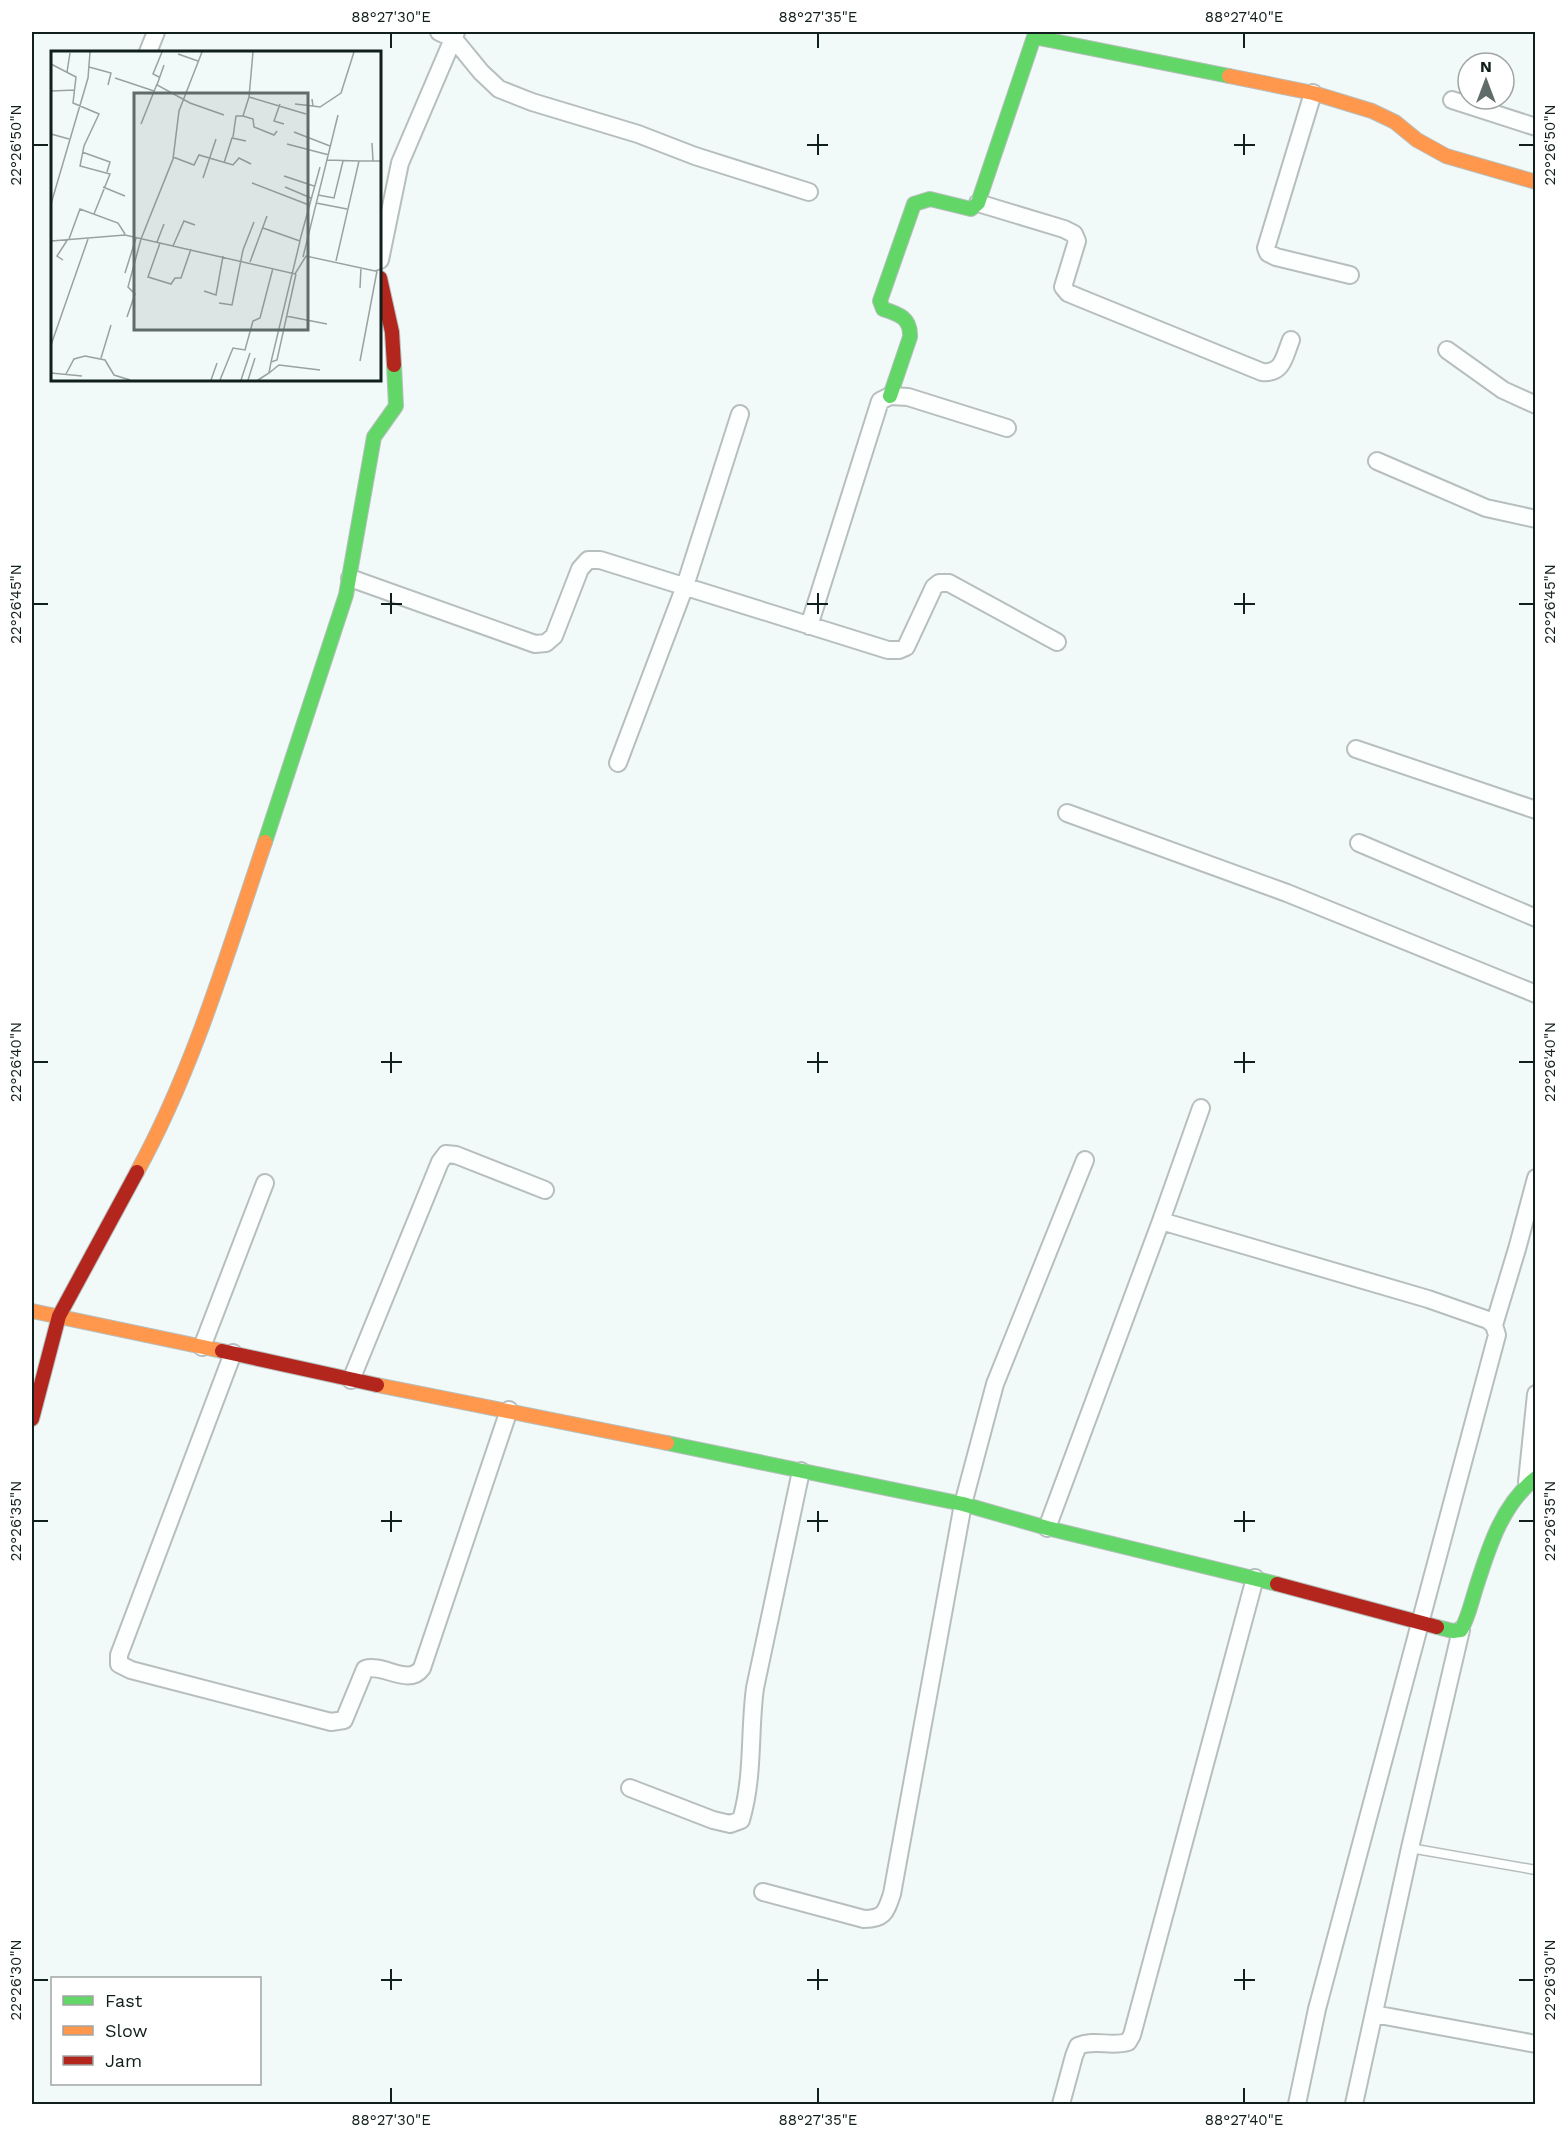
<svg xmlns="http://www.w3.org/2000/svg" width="1567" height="2136" viewBox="0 0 1567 2136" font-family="'Work Sans',sans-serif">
	<rect width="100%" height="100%" fill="#f2faf9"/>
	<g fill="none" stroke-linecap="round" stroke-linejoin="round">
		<!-- lane casing -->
		<g stroke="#b6bfbe" stroke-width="11">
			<path id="lane" d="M1410,1848L1536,1870"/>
		</g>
		<!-- street casing -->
		<g stroke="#b6bfbe" stroke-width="20">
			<path id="street" d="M439,32L454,39L481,72L499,89L532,102L638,134L695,156L809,192
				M148,52L156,32
				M1313,93L1266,248L1268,253L1276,257L1350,275
				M1452,100L1536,127
				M978,203L1064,229L1074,234L1077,241L1063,287L1068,293L1085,300L1262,372C1283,374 1284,357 1291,340
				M380,260L400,163L456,32
				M1447,350L1503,390L1536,405
				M1377,461L1486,508L1536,519
				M350,578L535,644L546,643L554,636L580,569L588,560H600L888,650H899L906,647L934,587L939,583H949L1057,642
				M809,626L880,401L890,396L908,397L1007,428
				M1356,749L1536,810
				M618,763L685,586L740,414
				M1067,813L1287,893L1536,994
				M1359,843L1536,918
				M1161,1221L1428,1299L1488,1320L1494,1325L1497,1335L1317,2009L1297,2104
				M1494,1325L1517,1249L1536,1178
				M202,1347L265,1183
				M233,1353L119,1655V1664L131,1670L331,1722L344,1720L365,1669C383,1663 409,1687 422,1668L509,1410
				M351,1380L440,1162L446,1154L456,1155L545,1190
				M1527,1482L1536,1394
				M1047,1528L1161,1221L1201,1108
				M630,1788L713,1820L730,1824L741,1820C754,1776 749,1732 755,1688L801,1471
				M763,1892L864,1919C885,1919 886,1911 892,1894L963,1504L995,1384L1085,1160
				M1374,2014L1536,2044
				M1061,2104L1074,2056L1078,2046C1094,2039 1111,2047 1128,2042L1132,2035L1255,1578
				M1354,2104L1410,1848L1461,1630"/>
		</g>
		<!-- fast casing -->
		<g stroke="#b6bfbe" stroke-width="16">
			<path id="fast" d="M890,396L910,337C911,318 899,314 883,309L880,301L914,204L930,199L971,209L978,203L1034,37L1229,76
				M265,842L346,595L374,437L396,406L394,365
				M667,1443L963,1504L1047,1528L1277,1584
				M1437,1627L1453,1631L1461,1630C1468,1618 1471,1604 1475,1591C1488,1550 1501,1505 1536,1478"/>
		</g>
		<!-- slow casing -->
		<g stroke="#b6bfbe" stroke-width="16">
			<path id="slow" d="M1229,76L1313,93L1372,111L1395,122L1417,140L1446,156L1536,182
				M137,1172C194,1068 227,954 265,842
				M32,1311L222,1351
				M377,1385L667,1443"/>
		</g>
		<!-- jam casing -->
		<g stroke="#b6bfbe" stroke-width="16">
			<path id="jam" d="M380,278L392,332L394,365
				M222,1351L377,1385
				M32,1419L59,1316L137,1172
				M1277,1584L1437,1627"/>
		</g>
		<!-- lane -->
		<use href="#lane" stroke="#fdfefe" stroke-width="8"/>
		<!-- street -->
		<use href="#street" stroke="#fdfefe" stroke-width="16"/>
		<!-- fast -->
		<use href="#fast" stroke="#63d668" stroke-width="14"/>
		<!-- slow -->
		<use href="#slow" stroke="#ff974d" stroke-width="14"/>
		<!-- jam -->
		<use href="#jam" stroke="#b3261e" stroke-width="14"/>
	</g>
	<!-- ticks -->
	<path fill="none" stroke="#111f1c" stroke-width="2" d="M391,33V48M818,33V48M1244,33V48M818,134V155M1244,134V155M33,145H48M807,145H828M1234,145H1255M1519,145H1534M391,593V614M818,593V614M1244,593V614M33,604H48M381,604H402M807,604H828M1234,604H1255M1519,604H1534M391,1052V1073M818,1052V1073M1244,1052V1073M33,1062H48M381,1062H402M807,1062H828M1234,1062H1255M1519,1062H1534M391,1511V1532M818,1511V1532M1244,1511V1532M33,1521H48M381,1521H402M807,1521H828M1234,1521H1255M1519,1521H1534M391,1969V1990M818,1969V1990M1244,1969V1990M33,1980H48M381,1980H402M807,1980H828M1234,1980H1255M1519,1980H1534M391,2088V2103M818,2088V2103M1244,2088V2103"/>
	<!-- overview -->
	<g transform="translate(51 51)">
		<rect width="330" height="330" fill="#f2faf9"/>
		<path fill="none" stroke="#98a2a1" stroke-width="1.5" d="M127,3L147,10M0,13L25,26L22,52L48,63L33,95L29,115L59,123L43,163M113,14L106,34L139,52L173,64M38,16L60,22L57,34M16,21L19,2M108,26L102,23L111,1M64,27L103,40M0,40L24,39M198,46L202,1M261,48L262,55L269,56L290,42L303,1M229,53L223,70L233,73M244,53L262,55M192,65L202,68L203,76L223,84L226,80M90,73L106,33M243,81L279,95M0,83L18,88M182,86L185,65H192L198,46L255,63M321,92L322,110M236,93L278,104M31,101L59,111L56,121M122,106L143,114L148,104L182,114L188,107L200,113M276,109L308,110L285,210M308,110H330M173,112L181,87L195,90M233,125L263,135M152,127L165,88M201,132L258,154M52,136L74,145M234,136L260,147M267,144L283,147L292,110M265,152L296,158M0,153L37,27L39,1M212,177L249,190L220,311M18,188L29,158L67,172L74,183M249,189L269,116M0,190L74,184L244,223L255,205L324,220L330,218M106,191L113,173M109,192L97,226L120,233L124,227H130L140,198M122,195L133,170L144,174M252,206L287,64M12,209L6,205L17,188M199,211L216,165M74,222L85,187M309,237L310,216M153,240L165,244L172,205M168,252L181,254L192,199L203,171M235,265L276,273M76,266L84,243L77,236L90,188L122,108L128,60L151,1M0,294L37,188M50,307L60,274M309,310L326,220M0,322L31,325M218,322L228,314L269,319M15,323L23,308L34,305L54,309L63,324L79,329M160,329L166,312M169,329L182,297L194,299L202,270L209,267L222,217M190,329L199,302M197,329L204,307M207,329L218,322L220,311L226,309L245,223"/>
		<path fill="#606c69" fill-opacity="0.15" stroke="#606c69" stroke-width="3" d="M83,42H257V279H83Z"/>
		<rect width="330" height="330" fill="none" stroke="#111f1c" stroke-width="3"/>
	</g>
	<!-- border -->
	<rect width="1567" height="2136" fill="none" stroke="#ffffff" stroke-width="66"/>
	<!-- legend -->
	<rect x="51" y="1977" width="210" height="108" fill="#ffffff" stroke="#a0a5a4" stroke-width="1.5"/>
	<rect x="63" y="1996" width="30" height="9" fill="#63d668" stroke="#a0a5a4" stroke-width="1.5"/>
	<text x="105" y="2007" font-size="18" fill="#111f1c">Fast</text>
	<rect x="63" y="2026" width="30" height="9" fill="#ff974d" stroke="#a0a5a4" stroke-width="1.5"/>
	<text x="105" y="2037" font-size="18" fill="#111f1c">Slow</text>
	<rect x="63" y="2056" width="30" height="9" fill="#b3261e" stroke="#a0a5a4" stroke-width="1.5"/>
	<text x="105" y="2067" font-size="18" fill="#111f1c">Jam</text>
	<!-- north arrow -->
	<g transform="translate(1486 81)"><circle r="28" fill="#ffffff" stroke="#a0a5a4" stroke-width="1.5"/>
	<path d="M0-4.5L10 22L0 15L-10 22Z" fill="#606c69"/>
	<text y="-9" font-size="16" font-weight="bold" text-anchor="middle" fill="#111f1c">N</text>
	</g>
	<rect x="33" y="33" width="1501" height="2070" fill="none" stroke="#111f1c" stroke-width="2"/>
	<g font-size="15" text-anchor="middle" fill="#111f1c">
		<text x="391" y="22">88°27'30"E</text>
		<text x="818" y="22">88°27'35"E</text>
		<text x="1244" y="22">88°27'40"E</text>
		<text transform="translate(16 145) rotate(-90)" y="5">22°26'50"N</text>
		<text transform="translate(1550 145) rotate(-90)" y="5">22°26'50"N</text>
		<text transform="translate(16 604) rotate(-90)" y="5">22°26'45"N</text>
		<text transform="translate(1550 604) rotate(-90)" y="5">22°26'45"N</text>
		<text transform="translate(16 1062) rotate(-90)" y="5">22°26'40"N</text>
		<text transform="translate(1550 1062) rotate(-90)" y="5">22°26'40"N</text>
		<text transform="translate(16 1521) rotate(-90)" y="5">22°26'35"N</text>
		<text transform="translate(1550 1521) rotate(-90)" y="5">22°26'35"N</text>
		<text transform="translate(16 1980) rotate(-90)" y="5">22°26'30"N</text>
		<text transform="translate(1550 1980) rotate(-90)" y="5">22°26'30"N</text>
		<text x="391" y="2125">88°27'30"E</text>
		<text x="818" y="2125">88°27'35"E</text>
		<text x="1244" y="2125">88°27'40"E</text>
	</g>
</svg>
